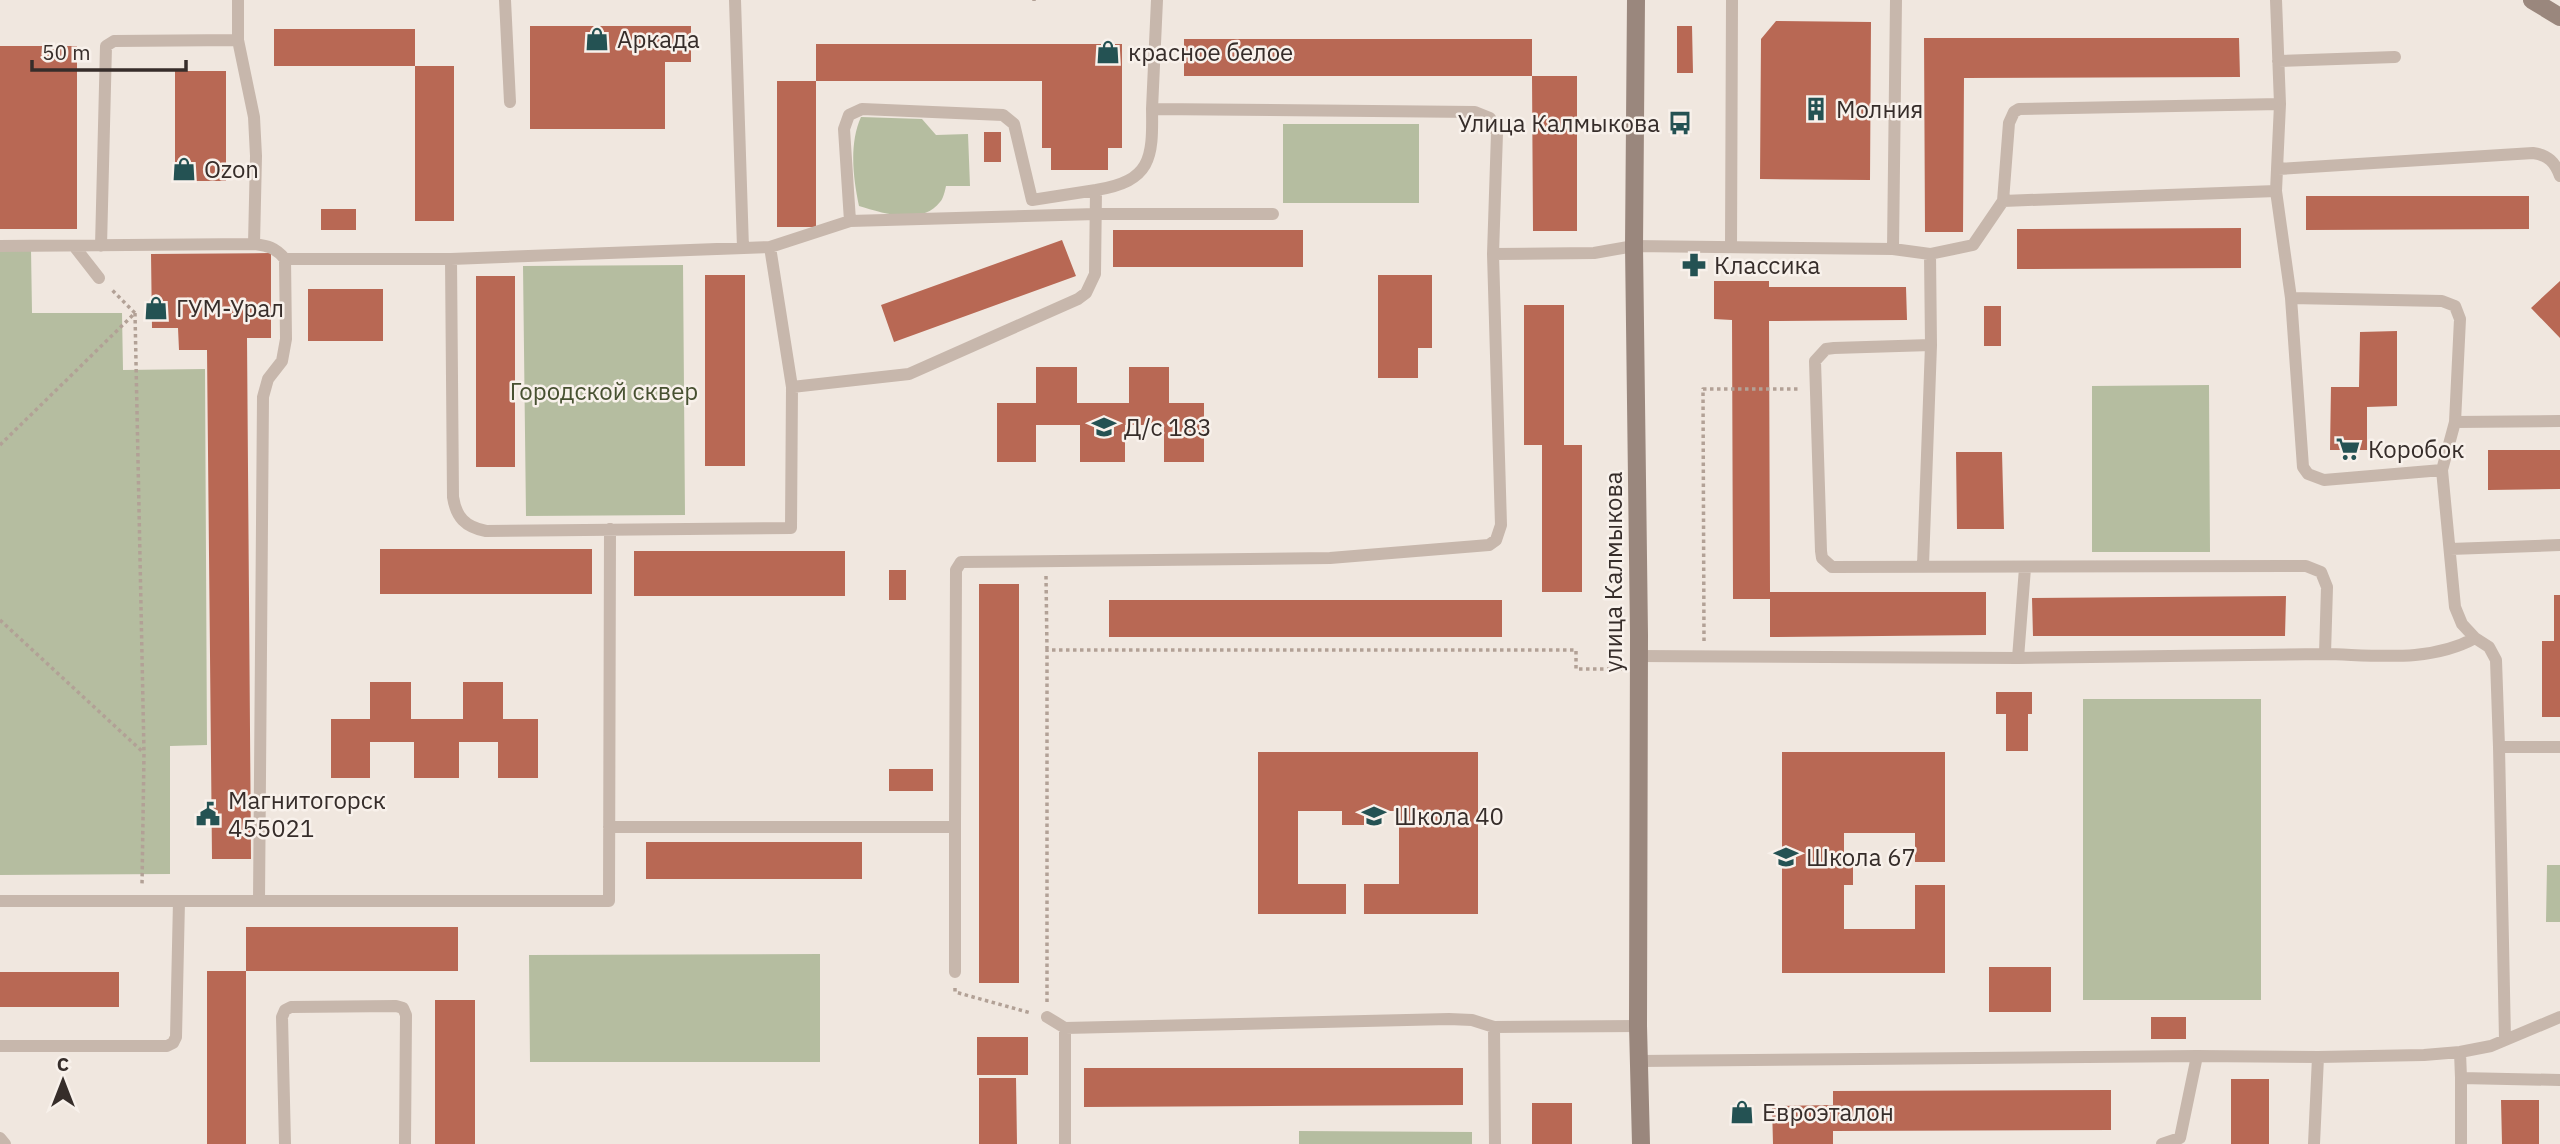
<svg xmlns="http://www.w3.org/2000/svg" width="2560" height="1144" viewBox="0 0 2560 1144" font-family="'IBM Plex Sans',sans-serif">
	<rect width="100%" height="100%" fill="#f0e7df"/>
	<!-- green -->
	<path fill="#b5bda0" d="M861,117L922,119L936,135L968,134L970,186H946C945,191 943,199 940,202C922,226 882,213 859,206C853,177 849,144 861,117Z
		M1283,124H1419V203H1283Z
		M0,249H31L32,313H122L123,370L205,369L207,745L170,746V874L0,875Z
		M683,265L685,515L526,516L523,266Z
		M2209,385L2210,552H2092V386Z
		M2083,699H2261V1000H2083Z
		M2547,865H2560V922H2546Z
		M820,954V1062H530L529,955Z
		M1299,1131L1472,1132V1144H1299Z"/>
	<!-- building -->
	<path fill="#b86854" d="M1776,21L1871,22L1870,180L1760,179L1761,39Z
		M530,26H691V62H665V129H530Z
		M1677,26H1692L1693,73H1677Z
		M274,29H415V66H274Z
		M1924,38H2239L2240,77L1964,78L1963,232H1925Z
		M1184,39H1532V76H1577V231H1533L1532,76H1184Z
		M816,44H1122V148H1108V170H1051V148H1042V81H816Z
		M0,46H77V229H0Z
		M415,66H454V221H415Z
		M175,71H226V181H175Z
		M777,81H816V227H777Z
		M984,132H1001V162H984Z
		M2306,196H2529V229L2306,230Z
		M321,209H356V230H321Z
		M2241,228V268L2017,269V229Z
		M1113,230H1303V267H1113Z
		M1062,240L1076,276L894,342L881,305Z
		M271,253V338H247L251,859H212L207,350H179L178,328H152L151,254Z
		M705,275H745V466H705Z
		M1378,275H1432V348H1418V378H1378Z
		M476,276H515V467H476Z
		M1714,281H1769V287H1906L1907,320L1769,321L1770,592H1986V635L1770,637V599H1733L1732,320L1714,319Z
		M2560,281V338L2531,308Z
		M308,289H383V341H308Z
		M1524,305H1564V445H1582V592H1542V445H1524Z
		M1984,306H2001V346H1984Z
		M2397,331V406L2367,407V450H2330L2331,387H2359L2360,332Z
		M1036,367H1077V403H1129V367H1169V403H1204V462H1164V425H1125V462H1080V425H1036V462H997V403H1036Z
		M2488,450H2560V489L2488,490Z
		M1956,452H2002L2004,529H1957Z
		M380,549H592V594H380Z
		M634,551H845V596H634Z
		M889,570H906V600H889Z
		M979,584H1019V983H979Z
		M2554,595H2560V717H2542V641H2554Z
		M2286,596L2285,636H2033L2032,598Z
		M1109,600H1502V637H1109Z
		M370,682H411V719H463V682H503V719H538V778H498V742H459V778H414V742H370V778H331V719H370Z
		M1996,692H2032V714H2028V751H2006V714H1996Z
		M1258,752H1478V914H1364V884H1399V811H1364V825H1342V811H1298V884H1346V914H1258Z
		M1782,752H1945V862H1915V833H1844V862H1853V885H1844V929H1915V885H1945V973H1782Z
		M889,769H933V791H889Z
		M646,842H862V879H646Z
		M246,927H458V971H246Z
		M1989,967H2051V1012H1989Z
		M207,971H246V1144H207Z
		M0,972H119V1007H0Z
		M435,1000H475V1144H435Z
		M2151,1017H2186V1039H2151Z
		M977,1037H1028V1075H977Z
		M1084,1068H1463V1105L1084,1107Z
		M979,1078H1016L1017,1144H979Z
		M2231,1079H2269V1144H2231Z
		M2111,1090V1130L1833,1131V1144H1773L1772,1106L1833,1105V1091Z
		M2501,1100H2539V1144H2502Z
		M1532,1103H1572V1144H1532Z"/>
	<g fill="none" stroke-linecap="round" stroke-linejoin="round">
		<!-- path -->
		<path stroke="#b2a196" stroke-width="3.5" stroke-dasharray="3.5 3.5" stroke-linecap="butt" d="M1034,0V1
			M135,313L144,753L142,885
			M0,445L135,313L111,289
			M1046,576L1047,650
			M0,620L144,753
			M1704,641L1703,389H1799
			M955,988V992L1031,1013
			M1047,1002V650H1576V669H1622"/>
		<!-- lane -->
		<path stroke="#c7b7ac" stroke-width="12" d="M238,0V40L254,117L256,156L254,244C268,246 275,247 285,259H451L770,247L850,221L1096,214H1273
			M505,0L510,102
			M735,0L743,248
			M2276,0L2280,104
			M2278,61L2395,57
			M1152,109L1157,0
			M2278,169L2533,153C2548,155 2555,162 2560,176
			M1096,190C1151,181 1153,159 1152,109L1475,112L1490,118L1497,133L1493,254
			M2276,191L2291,298L2303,467L2308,474L2324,480L2442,470
			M0,246L254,244
			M74,246L99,278
			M101,246L106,46L114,41L238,40
			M1731,247L1732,0
			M1893,249L1896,0
			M1930,254L1973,245L2003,201L2009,123L2014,112L2019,109L2280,104L2276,191L2003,201
			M451,259L453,497C456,517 465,527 486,531L791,528L792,387L770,247
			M2291,298L2442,301L2455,306L2460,319L2455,422
			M792,387L909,374L1078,299L1086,293L1095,274L1096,190L1032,200L1014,124L1003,115L862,109L849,115L844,129L850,221
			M2560,421L2455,422L2442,470L2455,607L2462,624L2475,638L2489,647L2496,660L2499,747H2560
			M2450,549L2560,545
			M1923,565L1931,345
			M2325,654C2375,655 2430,663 2475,638
			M2018,658L2025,568
			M2499,747L2505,1040
			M609,827H955L956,570L961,562L1330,558L1489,545L1496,540L1501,525L1493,254L1594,253L1634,246L1893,249L1930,254L1931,345L1834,348L1826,349L1815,361L1821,551L1822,558L1832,567L2306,566L2321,572L2327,587L2325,654L2018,658L1638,656
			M955,827V972
			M0,901H609L610,529
			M259,901L263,397L268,379L282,361L286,339L285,259
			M1047,1017L1065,1028L1449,1019L1472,1020L1494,1027L1638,1026
			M1494,1027L1495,1144
			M1065,1028V1144
			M0,1046H167L173,1043L176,1037L179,901
			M2460,1052L2461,1078L2560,1080
			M1639,1061L2197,1056
			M2461,1078V1144
			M0,1138L5,1144
			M285,1144L282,1017L285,1010L291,1007L396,1006L403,1008L406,1015L405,1144
			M2162,1144L2180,1138L2197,1056L2318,1057L2424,1055L2460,1052L2491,1046L2560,1017
			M2314,1144L2318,1057"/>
		<!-- secondary -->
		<path stroke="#9a877d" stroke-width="18" d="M1636,0L1634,246L1639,635L1638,1026L1641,1144
			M2532,0L2560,17"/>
	</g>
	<!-- icons -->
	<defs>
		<g id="shop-bare" transform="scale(1.89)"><path d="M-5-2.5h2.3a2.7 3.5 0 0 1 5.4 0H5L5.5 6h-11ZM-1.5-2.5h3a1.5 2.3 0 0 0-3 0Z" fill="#245253" stroke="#f8f1eb" stroke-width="2.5" paint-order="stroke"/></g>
		<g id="building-bare" transform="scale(1.89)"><path d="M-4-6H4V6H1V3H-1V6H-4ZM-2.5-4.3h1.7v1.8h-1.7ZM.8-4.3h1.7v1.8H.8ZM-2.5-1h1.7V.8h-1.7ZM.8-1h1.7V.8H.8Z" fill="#245253" stroke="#f8f1eb" stroke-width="2.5" paint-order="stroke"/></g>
		<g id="bus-bare" transform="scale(1.89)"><path d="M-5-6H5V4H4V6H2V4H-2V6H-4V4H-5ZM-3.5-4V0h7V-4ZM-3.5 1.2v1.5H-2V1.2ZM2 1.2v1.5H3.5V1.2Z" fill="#245253" stroke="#f8f1eb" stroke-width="2.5" paint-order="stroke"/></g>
		<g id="pharmacy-bare" transform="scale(1.89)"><path d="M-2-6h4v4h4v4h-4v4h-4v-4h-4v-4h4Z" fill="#245253" stroke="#f8f1eb" stroke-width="2.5" paint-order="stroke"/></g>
		<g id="school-bare" transform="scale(1.89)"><path d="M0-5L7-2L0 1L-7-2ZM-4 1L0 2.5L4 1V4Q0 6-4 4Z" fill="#245253" stroke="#f8f1eb" stroke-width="2.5" paint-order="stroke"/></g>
		<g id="supermarket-bare" transform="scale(1.89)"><path d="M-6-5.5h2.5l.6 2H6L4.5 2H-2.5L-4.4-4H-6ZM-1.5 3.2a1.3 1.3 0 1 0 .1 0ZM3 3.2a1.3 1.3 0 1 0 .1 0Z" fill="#245253" stroke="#f8f1eb" stroke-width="2.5" paint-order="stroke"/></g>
		<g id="civic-bare" transform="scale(1.89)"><path d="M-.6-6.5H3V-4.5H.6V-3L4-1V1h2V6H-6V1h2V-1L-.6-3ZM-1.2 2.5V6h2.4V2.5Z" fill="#245253" stroke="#f8f1eb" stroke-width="2.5" paint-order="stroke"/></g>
	</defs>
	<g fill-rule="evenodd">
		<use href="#shop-bare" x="597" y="39"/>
		<use href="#shop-bare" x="1108" y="52"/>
		<use href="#building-bare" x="1816" y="109"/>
		<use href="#bus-bare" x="1680" y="123"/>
		<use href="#shop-bare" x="184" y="169"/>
		<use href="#pharmacy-bare" x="1694" y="265"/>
		<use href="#shop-bare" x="156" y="308"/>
		<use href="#school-bare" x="1104" y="427"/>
		<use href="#supermarket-bare" x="2348" y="449"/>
		<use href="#civic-bare" x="208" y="814"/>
		<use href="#school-bare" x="1374" y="816"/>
		<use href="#school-bare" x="1786" y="857"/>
		<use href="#shop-bare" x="1742" y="1112"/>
	</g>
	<g text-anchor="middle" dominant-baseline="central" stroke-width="5" stroke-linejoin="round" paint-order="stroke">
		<!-- poi labels -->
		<g font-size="24" fill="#362d2a" stroke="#f8f1eb" text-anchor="start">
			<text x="617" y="39">Аркада</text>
			<text x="1128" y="52">красное белое</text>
			<text x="1836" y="109">Молния</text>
			<text x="1660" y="123" text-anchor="end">Улица Калмыкова</text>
			<text x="204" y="169">Ozon</text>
			<text x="1714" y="265">Классика</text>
			<text x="176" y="308">ГУМ-Урал</text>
			<text x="1124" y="427">Д/с 183</text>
			<text x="2368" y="449">Коробок</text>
			<text x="228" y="800">Магнитогорск<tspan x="228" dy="28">455021</tspan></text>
			<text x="1394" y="816">Школа 40</text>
			<text x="1806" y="857">Школа 67</text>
			<text x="1762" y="1112">Евроэталон</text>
		</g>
		<!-- park labels -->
		<g font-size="24" fill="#475131" stroke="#f8f1eb">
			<text x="604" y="391">Городской сквер</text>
		</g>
		<!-- street labels -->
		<g font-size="24" fill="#362d2a" stroke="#f8f1eb">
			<text transform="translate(1613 572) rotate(-90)">улица Калмыкова</text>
		</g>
	</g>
	<!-- north arrow -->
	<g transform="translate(63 1081)" stroke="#f8f1eb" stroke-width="5" paint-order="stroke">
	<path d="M0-5L12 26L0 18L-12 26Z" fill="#362d2a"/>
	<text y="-10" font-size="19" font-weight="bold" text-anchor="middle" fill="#362d2a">С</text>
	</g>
	<!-- scale -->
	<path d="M32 60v10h154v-10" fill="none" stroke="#362d2a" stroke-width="3.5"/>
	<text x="42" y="60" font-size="21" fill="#362d2a" stroke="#f8f1eb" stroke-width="5" paint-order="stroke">50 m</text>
</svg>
